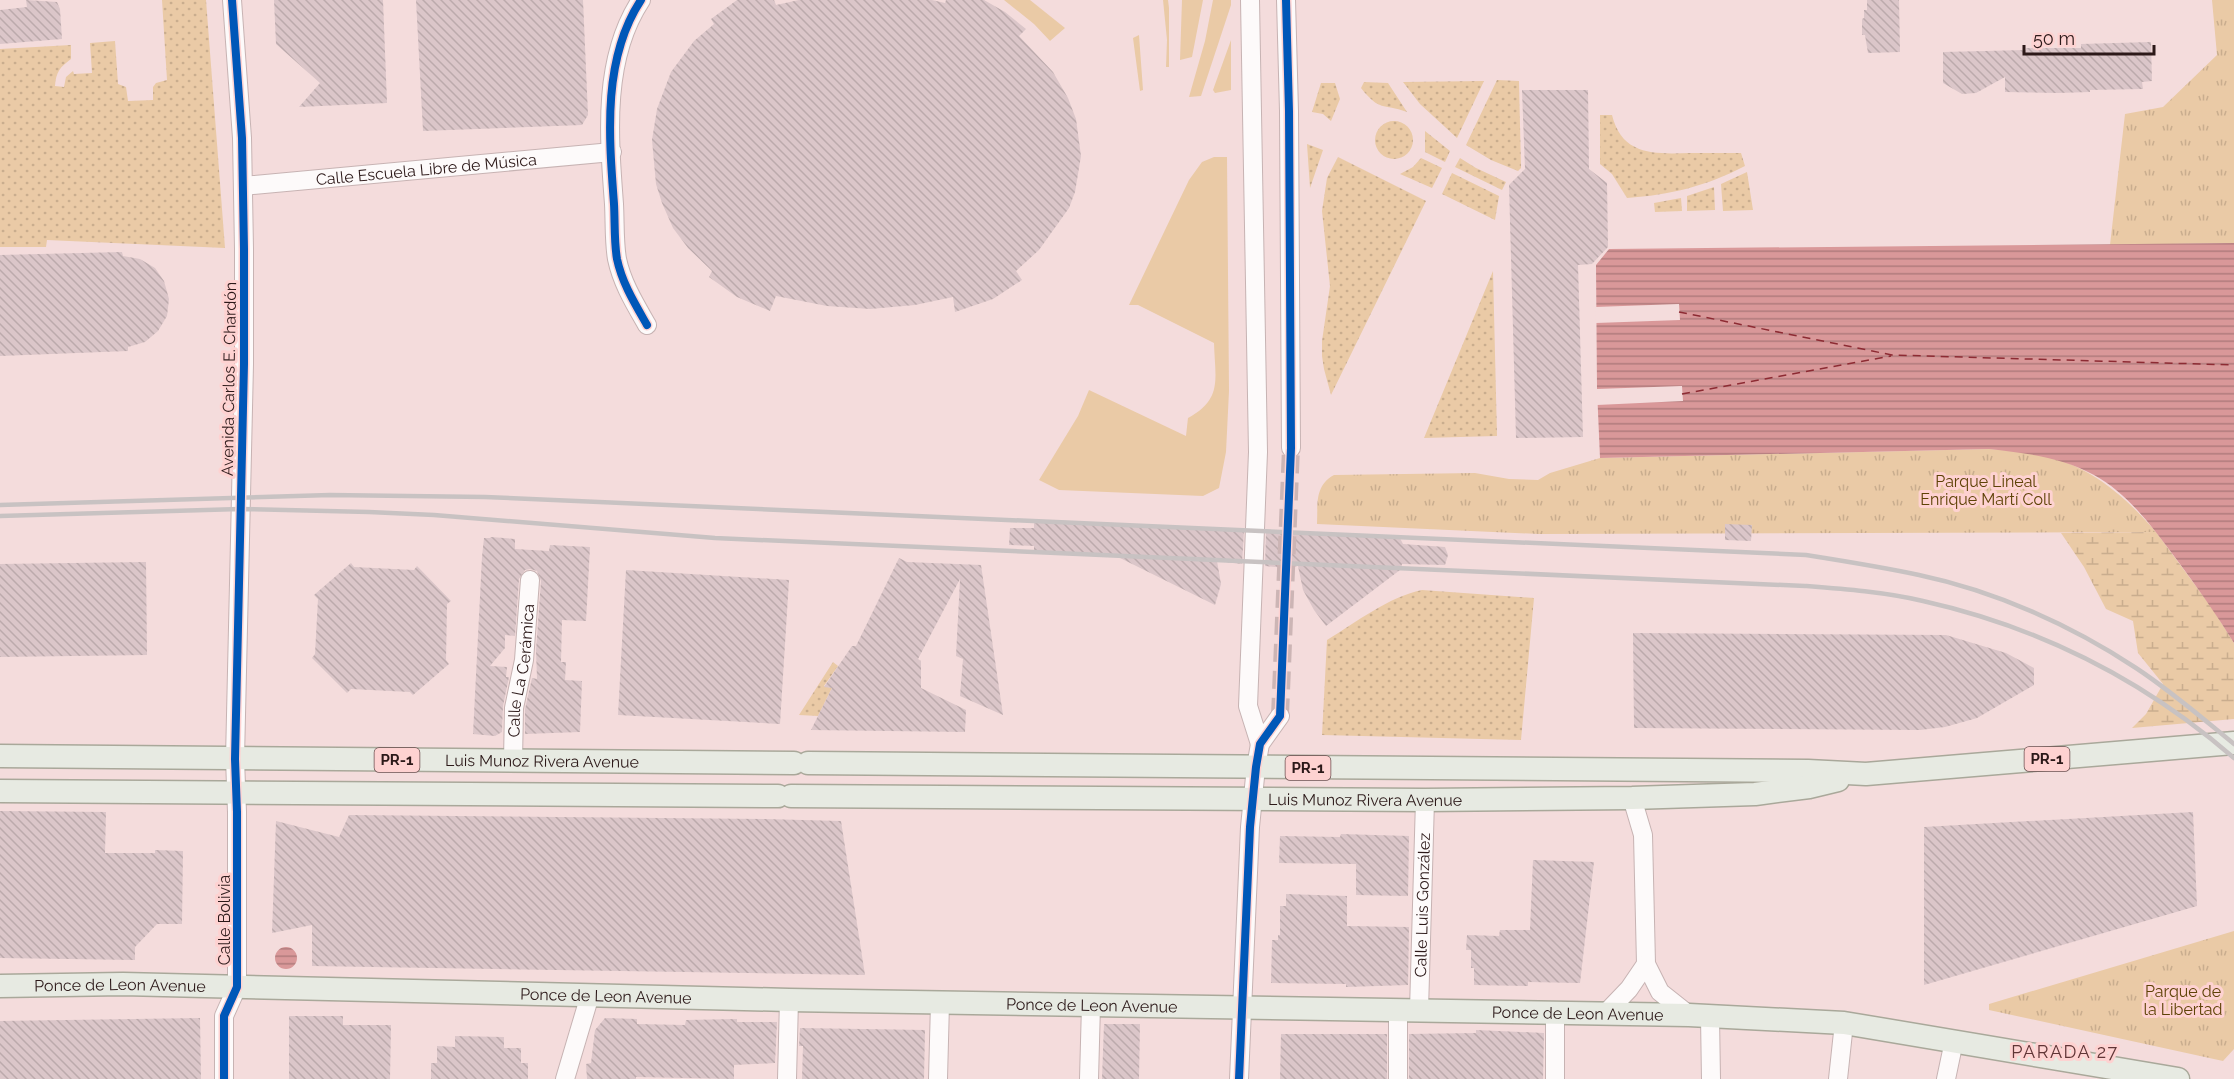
<svg xmlns="http://www.w3.org/2000/svg" width="2234" height="1079" viewBox="0 0 2234 1079" font-family="Raleway,sans-serif">
	<defs>
		<pattern id="grass-dots" width="8" height="8" patternUnits="userSpaceOnUse" patternTransform="scale(1.5)"><rect width="8" height="8" fill="#eacaa6"/><path d="M2 2h.1M6 6h.1" fill="none" stroke="#c9ad8e" stroke-width="1.8" stroke-linecap="round"/></pattern>
		<pattern id="wetland-marsh" width="20" height="14" patternUnits="userSpaceOnUse" patternTransform="scale(1.5)"><rect width="20" height="14" fill="#eacaa6"/><path d="M1 5h8M5 5V1M11 12h8M15 12V8" fill="none" stroke="#c9ad8e"/></pattern>
		<pattern id="park-tufts" width="24" height="20" patternUnits="userSpaceOnUse" patternTransform="scale(1.5)"><rect width="24" height="20" fill="#eacaa6"/><path d="M3 7l-1-3M5 7V3M7 7l1-3M15 17l-1-3M17 17v-4M19 17l1-3" fill="none" stroke="#c9ad8e"/></pattern>
		<pattern id="water-rules" width="6" height="5" patternUnits="userSpaceOnUse" patternTransform="scale(1.5)"><rect width="6" height="5" fill="#d99899"/><path d="M0 2.5h6" fill="none" stroke="#b07b7c"/></pattern>
		<pattern id="building-back-hatch" width="6" height="6" patternUnits="userSpaceOnUse" patternTransform="scale(1.5)"><rect width="6" height="6" fill="#dbc6c9"/><path d="M-1 5l2 2M0 0l6 6M5-1l2 2" fill="none" stroke="#bcaaac"/></pattern>
	</defs>
	<rect width="100%" height="100%" fill="#f4dcdc"/>
	<!-- grass -->
	<path fill="url(#grass-dots)" d="M162,0H206L225,248L47,240L46,247H0V49L71,45V59C60,67 56,72 55,86L64,87L66,77L73,71L74,74L92,73L90,43L115,41L118,84L126,87L128,101L153,100V87L156,83L167,80Z
		M1497,80L1519,81L1521,168L1518,171L1491,160L1466,145Z
		M1484,81L1457,138L1420,104L1403,82Z
		M1364,82L1388,83L1407,112C1382,103 1380,112 1361,88Z
		M1321,83H1335L1340,99L1331,121L1323,114L1312,112Z
		M1600,115H1612C1622,156 1655,154 1690,153C1707,153 1724,153 1741,153L1745,166C1707,186 1670,195 1627,198L1612,174L1600,164Z
		M1375 140a19 19 0 1 1 38 0a19 19 0 1 1-38 0Z
		M1425,131L1450,151L1445,162L1425,152Z
		M1307,144L1323,150L1310,188Z
		M1338,157L1426,201L1331,395L1324,369L1322,356V341L1330,286L1322,211L1327,178Z
		M1421,158L1442,168L1432,188L1400,174L1413,167Z
		M1460,158L1476,168L1506,182L1502,190L1455,167Z
		M1747,172L1753,210L1723,211L1721,184Z
		M1452,173L1499,196L1495,220L1442,194Z
		M1714,187L1715,210L1687,211V196Z
		M1681,198L1682,211L1655,212L1654,203Z
		M1493,271L1497,436L1424,438Z
		M1422,590L1534,598L1521,740L1322,735L1327,640C1357,622 1388,597 1422,590Z
		M833,662L838,666L824,686L832,688L818,716L799,715Z"/>
	<!-- wetland -->
	<path fill="url(#wetland-marsh)" d="M2156,532L2212,608L2234,643V719L2132,728L2146,714L2163,684L2138,653L2133,621L2106,609L2084,567L2061,533Z"/>
	<!-- park -->
	<path fill="url(#park-tufts)" d="M2212,0H2234V243L2110,245L2125,114L2163,107L2217,55Z
		M1989,449C2004,450 2020,451 2035,454C2086,462 2123,494 2156,532L1539,534L1317,524C1318,505 1314,486 1334,475L1475,473L1509,479L1538,480L1550,473L1600,458Z
		M2234,931V1049L2223,1061L1989,1010V1004Z"/>
	<!-- garden -->
	<path fill="#eacaa6" d="M1004,0H1030L1065,28L1050,41L1034,24Z
		M1163,0H1168L1169,8V67H1166L1167,40Z
		M1182,0H1203L1192,57L1180,60Z
		M1213,0H1231V5L1201,96L1189,97L1205,41Z
		M1139,35L1143,90L1140,91L1133,38Z
		M1231,40V90L1215,93L1213,90Z
		M1214,157H1227L1229,391L1226,452L1219,488L1203,496L1059,490L1039,480L1078,416L1089,390L1186,436L1188,418C1223,399 1215,379 1214,343L1138,305H1129L1189,180L1202,162Z"/>
	<!-- water -->
	<path fill="url(#water-rules)" d="M2234,243V643C2216,614 2197,587 2177,560C2154,529 2129,494 2094,475C2061,457 2025,453 1989,449L1600,458L1597,389L1596,265L1609,249Z
		M275 958a11 11 0 1 1 22 0a11 11 0 1 1-22 0Z"/>
	<!-- pier -->
	<path fill="#f4dcdc" d="M1679,304L1680,320L1596,323L1595,307Z
		M1682,386L1683,401L1597,405V389Z"/>
	<g fill="none" stroke-linecap="round" stroke-linejoin="round">
		<!-- ferry -->
		<path stroke="#8d2b33" stroke-width="1.5" stroke-dasharray="8 6" stroke-linecap="butt" d="M1679,312L1892,355L2234,365
			M1682,394L1891,356"/>
	</g>
	<!-- building -->
	<path fill="url(#building-back-hatch)" d="M26,0L57,2L60,9L62,39L0,44V10L27,7Z
		M274,0H383L387,103L299,107L320,83L276,44Z
		M416,0H583L588,115L582,125L423,131Z
		M737,0H774L776,5L799,0H932L945,3L946,0H984L1005,12L1026,29L1019,36L1053,72L1068,98L1076,119L1081,156L1075,192L1069,208L1039,250L1016,271L1022,280L993,299L955,312L953,297L915,305L870,309L827,306L776,296L770,311L737,297L709,277L712,271L688,248L673,228L662,203L656,184L652,140L657,109L671,72L694,41L714,24L711,19Z
		M1867,0H1899L1900,52L1868,53L1865,35H1862V19L1864,18V10H1867Z
		M2151,42L2152,81L2142,82L2143,89L2090,90V92L2058,93L2005,92V77L1976,93L1962,94L1943,83V52L2026,50V48H2081V44Z
		M1522,90H1588L1589,169L1607,183L1608,247L1592,264L1578,265L1583,437L1516,438L1509,185L1525,169Z
		M122,252L123,256L140,259L155,268L164,281L169,299L167,316L158,331L145,342L128,347V351L0,356V255Z
		M1034,522L1244,531L1242,564L1217,561L1221,584L1215,605L1118,557L1034,553V546L1009,545L1010,528H1034Z
		M1725,524L1752,525L1751,541L1725,540Z
		M1266,532L1400,538L1403,544L1445,547L1448,555L1445,565L1402,564L1400,570L1326,626L1314,610L1303,590L1298,566L1286,568L1265,566Z
		M491,537L515,539V549L549,551L550,545L590,547L586,621L562,620L561,662H566L565,680L582,681L580,732L525,734V709L532,678L537,679L536,650L541,581L537,571L530,569L525,570L519,579L515,636L505,635V648L490,666L507,667L506,677H509L503,706L502,732L495,736L473,734L482,557L484,538H490Z
		M899,558L907,562L981,565L1003,715L960,696L963,659L956,656L960,579L918,659L921,661V688L966,710L965,732L811,730L832,688L824,687L852,646H856Z
		M146,562L147,655L0,657V564Z
		M351,563L354,567L414,570L417,566L451,601L447,604L446,660L449,664L413,695L410,692L351,689L347,693L312,658L315,654L318,599L314,595Z
		M626,570L789,580L780,724L618,715Z
		M1633,633L1946,635L2006,653L2034,668V685L1977,718L1945,727L1920,730L1634,728Z
		M0,811L106,812L105,853H155V850L183,851L182,924H157L135,947V960L0,958Z
		M2193,812L2197,906L1924,985V827Z
		M349,815L764,819L841,821L865,975L312,966V925L272,933L276,821L339,837Z
		M1341,834L1409,836L1408,896L1356,895V864L1279,863L1280,836L1340,837Z
		M1533,860L1594,862L1580,983L1528,982V986L1474,985V968H1471V950H1466L1467,935L1499,936L1500,930H1530Z
		M1286,894L1347,896V926L1409,927L1408,985L1346,987V984L1271,983L1272,940H1278V935H1280V906H1286Z
		M289,1016H343V1025H391L390,1079H289Z
		M200,1018L201,1079H0V1021Z
		M605,1018L637,1019V1024L685,1025L686,1020L737,1019V1022H777L775,1063L734,1065V1079L636,1077V1079H587L586,1064L591,1063L595,1030Z
		M1104,1024H1140L1139,1079H1102Z
		M800,1028L925,1030L924,1079H802L803,1046H799Z
		M1476,1030L1544,1033L1543,1079H1409V1034L1476,1033Z
		M1281,1034H1387V1079H1280Z
		M455,1036L504,1037V1048H521V1063H528V1079H431V1063H437V1046L455,1047Z"/>
	<g fill="none" stroke-linecap="round" stroke-linejoin="round">
		<!-- minor-tunnel -->
		<path stroke="#ccb5b5" stroke-width="18" stroke-dasharray="18 9" stroke-linecap="butt" d="M1280,716L1291,448"/>
		<!-- minor casing -->
		<g stroke="#c7b3b3" stroke-width="20">
			<g id="minor">
				<path d="M641,0C602,59 609,137 614,204C615,222 614,242 617,259C622,283 635,304 647,325"/>
				<path d="M1250,0L1258,452L1248,706L1260,744"/>
				<path d="M1286,0L1289,111L1291,448"/>
				<path id="s1" d="M243,186L612,152"/>
				<path id="s2" d="M513,760L514,708L524,660L530,580"/>
				<path d="M1632,798L1643,835L1646,964L1660,992L1689,1015"/>
				<path id="s3" d="M1419,1010L1425,800"/>
				<path d="M1398,1011V1079"/>
				<path d="M1555,1013V1079"/>
				<path d="M1605,1014L1629,989L1646,964"/>
				<path d="M1710,1017L1711,1079"/>
				<path d="M224,1079V1016L237,987V812L235,759L244,364V249L242,138L232,0"/>
				<path d="M565,1079L590,995"/>
				<path d="M787,1079L789,1000"/>
				<path d="M938,1079L940,1003"/>
				<path d="M1089,1079L1091,1005"/>
				<path d="M1239,1079L1250,827L1256,767L1260,744L1280,716"/>
				<path d="M1838,1079L1844,1023"/>
				<path d="M1946,1079L1954,1041"/>
			</g>
		</g>
		<!-- major casing -->
		<g stroke="#a9a89a" stroke-width="25">
			<g id="major">
				<path id="s4" d="M0,756L794,763"/>
				<path d="M808,763L1808,771L1866,774L2234,743"/>
				<path d="M0,791L778,796"/>
				<path id="s5" d="M791,796L1425,800L1632,798L1755,794L1809,787L1838,780"/>
				<path id="s6" d="M0,986L123,984L789,1000L1689,1015L1844,1023L2178,1079"/>
			</g>
		</g>
		<!-- minor -->
		<use href="#minor" stroke="#fdfafa" stroke-width="18"/>
		<!-- major -->
		<use href="#major" stroke="#e7eae2" stroke-width="22"/>
		<!-- rail -->
		<path stroke="#c8c2c2" stroke-width="4.5" d="M0,505L330,495L485,497L1806,555C1844,561 1882,567 1919,575C1995,591 2071,625 2136,668C2171,691 2202,718 2234,744
			M0,516L240,509L369,512L434,515L715,538L1805,586C1844,589 1884,592 1923,601C2039,627 2144,680 2234,758"/>
		<!-- cycleway casing -->
		<g stroke="#fed2d1" stroke-width="11">
			<path id="cycleway" d="M641,0C602,59 609,137 614,204C615,222 614,242 617,259C622,283 635,304 647,325
				M224,1079V1016L237,987V812L235,759L244,364V249L242,138L232,0
				M1239,1079L1250,827L1256,767L1260,744L1280,716L1291,448L1289,111L1286,0"/>
		</g>
		<!-- cycleway -->
		<use href="#cycleway" stroke="#0057b8" stroke-width="8"/>
	</g>
	<g text-anchor="middle" dominant-baseline="central" stroke-width="6" stroke-linejoin="round" paint-order="stroke">
		<!-- shield labels -->
		<g fill="#fed2d1" stroke="#6b5050" stroke-width="1.5">
			<rect x="2024.5" y="747" width="45" height="24" rx="4.5"/>
			<rect x="374.5" y="748" width="45" height="24" rx="4.5"/>
			<rect x="1285.5" y="756" width="45" height="24" rx="4.5"/>
		</g>
		<g font-size="15" font-weight="bold" fill="#2c1919">
			<text x="2047" y="759">PR-1</text>
			<text x="397" y="760">PR-1</text>
			<text x="1308" y="768">PR-1</text>
		</g>
		<!-- street labels -->
		<g font-size="16" fill="#2c1919" stroke="#fed2d1">
			<text stroke="none"><textPath href="#s1" startOffset="184">Calle Escuela Libre de Música</textPath></text>
			<text transform="translate(229 379) rotate(-89)">Avenida Carlos E. Chardón</text>
			<text stroke="none"><textPath href="#s2" startOffset="90">Calle La Cerámica</textPath></text>
			<text stroke="none"><textPath href="#s4" startOffset="542">Luis Munoz Rivera Avenue</textPath></text>
			<text stroke="none"><textPath href="#s5" startOffset="574">Luis Munoz Rivera Avenue</textPath></text>
			<text stroke="none"><textPath href="#s3" startOffset="105">Calle Luis González</textPath></text>
			<text transform="translate(224 920) rotate(-90)">Calle Bolivia</text>
			<text stroke="none"><textPath href="#s6" startOffset="120">Ponce de Leon Avenue</textPath></text>
			<text stroke="none"><textPath href="#s6" startOffset="606">Ponce de Leon Avenue</textPath></text>
			<text stroke="none"><textPath href="#s6" startOffset="1092">Ponce de Leon Avenue</textPath></text>
			<text stroke="none"><textPath href="#s6" startOffset="1578">Ponce de Leon Avenue</textPath></text>
		</g>
		<!-- park labels -->
		<g font-size="16" fill="#5e4206" stroke="#fed2d1">
			<text x="1986" y="481">Parque Lineal<tspan x="1986" dy="18">Enrique Martí Coll</tspan></text>
			<text x="2183" y="991">Parque de<tspan x="2183" dy="18">la Libertad</tspan></text>
		</g>
		<!-- neighbourhood labels -->
		<g font-size="18" letter-spacing="1.5" fill="#603536" stroke="#fed2d1">
			<text x="2065" y="1051">PARADA 27</text>
		</g>
	</g>
	<!-- scale -->
	<path d="M2024 45v9h130v-9" fill="none" stroke="#2c1919" stroke-width="3"/>
	<text x="2033" y="45" font-size="18" fill="#2c1919" stroke="#fed2d1" stroke-width="4.5" paint-order="stroke">50 m</text>
</svg>
